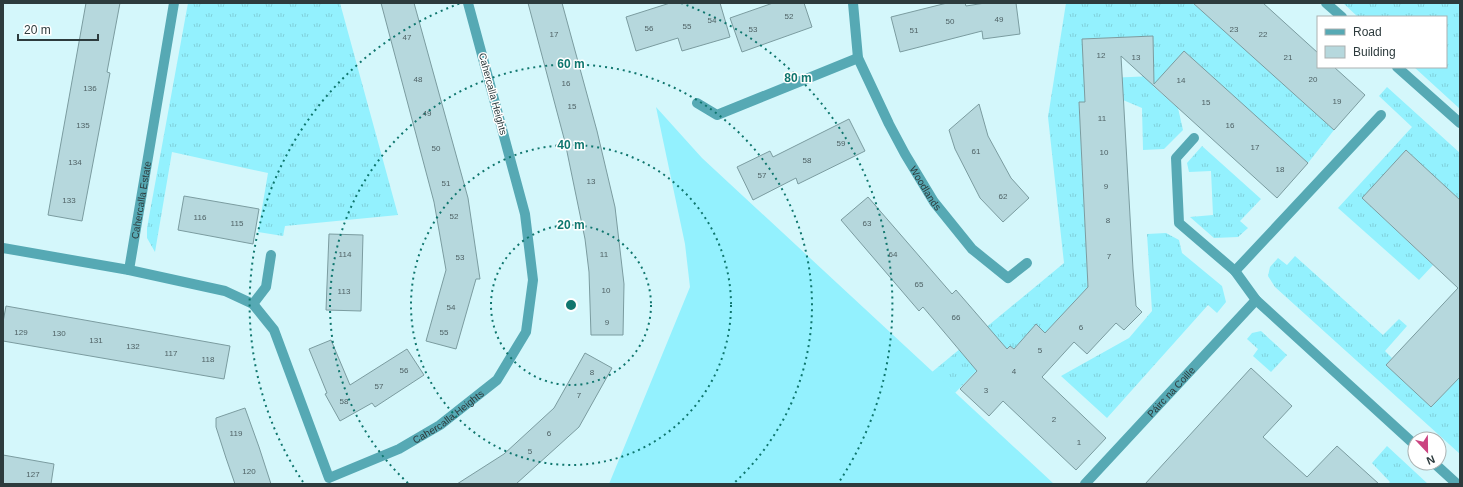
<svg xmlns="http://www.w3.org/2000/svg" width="1463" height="487" viewBox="0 0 1463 487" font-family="Arial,sans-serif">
	<defs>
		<pattern id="grass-tufts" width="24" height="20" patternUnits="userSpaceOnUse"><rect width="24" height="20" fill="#93f1fe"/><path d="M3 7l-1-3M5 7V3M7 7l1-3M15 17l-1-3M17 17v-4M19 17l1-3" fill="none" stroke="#7fd0db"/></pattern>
	</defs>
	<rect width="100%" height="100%" fill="#d4f7fb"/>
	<!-- grass -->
	<path fill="url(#grass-tufts)" fill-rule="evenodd" d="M188,3H340L398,215L285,226L283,236L258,232L268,173L172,152L155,252L147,238V228Z
		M1066,3H1192L1206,13L1334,130L1308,163L1184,52L1153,86L1178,108L1183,130L1164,149L1143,150L1142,108L1123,100L1079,103L1088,287L1045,333L1036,325L1014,349L1010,346L988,371L982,365L955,393L932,372L1064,263L1048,117ZM1153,36L1154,76L1084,79L1083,39Z
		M1343,3H1460V109L1414,67H1446V17H1358Z
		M1387,87L1460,153V200L1406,150L1362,198L1433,265L1419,280L1338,208L1412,127L1379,96Z
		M1202,146L1261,199L1240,221L1248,228L1238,237L1214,238L1190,217L1213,215L1211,171L1189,172L1187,163Z
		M1166,233L1179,240L1182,253L1222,286L1226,302L1217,313L1208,305L1107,418L1061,376L1129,338L1152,311L1147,234Z
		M1295,256L1383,335L1399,319L1407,326L1385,351L1392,358L1386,365L1431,407L1460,377V454L1275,287L1268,276L1270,267L1278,258L1287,265Z
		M1261,331L1287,355L1271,372L1253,356L1258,349L1247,339L1252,333Z
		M1387,446L1428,484H1388L1390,482L1372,463Z"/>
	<!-- pitch -->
	<path fill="#93f1fe" d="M656,107L702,158L1054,484H609L690,287L685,244Z"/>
	<!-- building -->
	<path fill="#b6d8dd" stroke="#7b9ca0" d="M86,3H120L107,72L110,73L82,221L48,215Z
		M381,3H414L468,198L480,279H476L456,349L426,341L446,270L434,202Z
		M528,3H562L597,131L615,207L624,284L623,335H591L589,272L585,239L565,142Z
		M670,3H720L730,37L682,51L678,38L636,51L626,17Z
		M773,3H804L812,27L742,52L730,18Z
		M947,3H965L966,6L985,3H1016L1020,34L983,39L982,31L900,52L891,17Z
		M1193,3H1263L1318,53V67H1334L1365,95L1334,130Z
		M1153,36L1154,84L1184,51L1308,163L1277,198L1121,56L1133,269L1136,306L1142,312L1124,330L1116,323L1087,354L1074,342L1042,377L1106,438L1076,470L1003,401L989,416L960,389L977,371L923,307L919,311L841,220L868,197L952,294L956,290L1007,349L1010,346L1014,349L1036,324L1045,333L1088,287L1079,102H1085L1082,39Z
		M979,104L988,136L1011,178L1029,198L1003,222L980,198L955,149L949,130Z
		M849,119L865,151L798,184L796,178L753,200L737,167L770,151L773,157Z
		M1406,150L1460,200V377L1431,407L1386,365L1458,288L1362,198Z
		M184,196L259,209L253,244L178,230Z
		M329,234L363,235L361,311L326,310Z
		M6,306L230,346L224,379L3,341V322Z
		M331,340L350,385L407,349L424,375L375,407L372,403L340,421L325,394L327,393L309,349Z
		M585,353L612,368L579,427L516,484H457L504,454L554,408Z
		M1251,368L1292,406L1263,437L1286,458L1307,477L1337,446L1379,484H1145Z
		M245,408L259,447L271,484H235L226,458L216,427V418Z
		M3,455L54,464L51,484H3Z"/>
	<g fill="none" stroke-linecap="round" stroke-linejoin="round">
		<!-- street -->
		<g stroke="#56a9b4" stroke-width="10">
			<path id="s1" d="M853,3L858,58L889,124L905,154L934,202L972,249L1008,278L1027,263"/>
			<path d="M1326,3L1342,17"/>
			<path d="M1397,67L1460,123"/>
			<path d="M697,103L717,115L858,58"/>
			<path d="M1194,138L1176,158L1179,223L1235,271L1256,300L1415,445"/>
			<path id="s2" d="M3,248L129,270L225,291L253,304L274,330L329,478L399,449L440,425L497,380L526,332L533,280L525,214L468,3"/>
			<path id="s3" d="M129,270L174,3"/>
			<path d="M1235,271L1381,115"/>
			<path d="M253,304L266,287L271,255"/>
			<path d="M1434,463L1457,484"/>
			<path id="s4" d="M1085,484L1256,300"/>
		</g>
	</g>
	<!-- distance rings -->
	<g fill="none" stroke="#0f766e" stroke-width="2" stroke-dasharray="2 4">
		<circle cx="571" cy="305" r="80"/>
		<circle cx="571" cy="305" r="160"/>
		<path d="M408 483A241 241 0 1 1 734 483"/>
		<path d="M303 482A321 321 0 0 1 461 3M681 3A321 321 0 0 1 839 482"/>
	</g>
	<g text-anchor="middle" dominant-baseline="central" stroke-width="3" stroke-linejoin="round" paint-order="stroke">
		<!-- number labels -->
		<g font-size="8" fill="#4f6265">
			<text x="789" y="16">52</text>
			<text x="999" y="19">49</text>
			<text x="712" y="20">54</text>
			<text x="950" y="21">50</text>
			<text x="687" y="26">55</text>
			<text x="649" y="28">56</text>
			<text x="753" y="29">53</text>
			<text x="1234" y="29">23</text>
			<text x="914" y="30">51</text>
			<text x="554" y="34">17</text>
			<text x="1263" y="34">22</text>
			<text x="407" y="37">47</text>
			<text x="1101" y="55">12</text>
			<text x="1136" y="57">13</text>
			<text x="1288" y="57">21</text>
			<text x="418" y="79">48</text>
			<text x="1313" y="79">20</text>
			<text x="1181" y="80">14</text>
			<text x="566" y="83">16</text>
			<text x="90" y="88">136</text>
			<text x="1337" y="101">19</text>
			<text x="1206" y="102">15</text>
			<text x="572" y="106">15</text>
			<text x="427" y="113">49</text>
			<text x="1102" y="118">11</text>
			<text x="83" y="125">135</text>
			<text x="1230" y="125">16</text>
			<text x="841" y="143">59</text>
			<text x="1255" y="147">17</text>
			<text x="436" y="148">50</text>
			<text x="976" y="151">61</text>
			<text x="1104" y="152">10</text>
			<text x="807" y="160">58</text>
			<text x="75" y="162">134</text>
			<text x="1280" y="169">18</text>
			<text x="762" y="175">57</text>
			<text x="591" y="181">13</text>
			<text x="446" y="183">51</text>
			<text x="1106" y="186">9</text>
			<text x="1003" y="196">62</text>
			<text x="69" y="200">133</text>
			<text x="454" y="216">52</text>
			<text x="200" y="217">116</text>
			<text x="1108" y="220">8</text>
			<text x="237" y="223">115</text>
			<text x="867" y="223">63</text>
			<text x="345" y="254">114</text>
			<text x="604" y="254">11</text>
			<text x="893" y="254">64</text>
			<text x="1109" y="256">7</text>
			<text x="460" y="257">53</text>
			<text x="919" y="284">65</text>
			<text x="606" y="290">10</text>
			<text x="344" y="291">113</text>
			<text x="451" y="307">54</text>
			<text x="956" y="317">66</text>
			<text x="607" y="322">9</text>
			<text x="1081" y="327">6</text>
			<text x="21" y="332">129</text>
			<text x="444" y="332">55</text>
			<text x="59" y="333">130</text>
			<text x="96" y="340">131</text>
			<text x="133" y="346">132</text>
			<text x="1040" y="350">5</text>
			<text x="171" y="353">117</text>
			<text x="208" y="359">118</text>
			<text x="404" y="370">56</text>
			<text x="1014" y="371">4</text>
			<text x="592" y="372">8</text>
			<text x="379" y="386">57</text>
			<text x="986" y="390">3</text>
			<text x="579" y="395">7</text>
			<text x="344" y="401">58</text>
			<text x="1054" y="419">2</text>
			<text x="236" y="433">119</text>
			<text x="549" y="433">6</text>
			<text x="1079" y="442">1</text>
			<text x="530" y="451">5</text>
			<text x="249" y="471">120</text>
			<text x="33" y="474">127</text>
		</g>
		<!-- street labels -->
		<g font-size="10" fill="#2d3b3d" stroke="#fff">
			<text transform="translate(493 94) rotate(75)">Cahercalla Heights</text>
			<text stroke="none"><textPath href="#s1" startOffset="202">Woodlands</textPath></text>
			<text stroke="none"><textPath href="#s3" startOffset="71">Cahercalla Estate</textPath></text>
			<text stroke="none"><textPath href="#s4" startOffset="126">Páirc na Coille</textPath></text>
			<text stroke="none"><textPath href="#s2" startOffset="583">Cahercalla Heights</textPath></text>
		</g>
	</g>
	<circle cx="571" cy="305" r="6" fill="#0f766e" stroke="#fff" stroke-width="2"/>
	<g font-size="12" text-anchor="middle" font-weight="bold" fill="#0f766e" stroke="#fff" stroke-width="3" stroke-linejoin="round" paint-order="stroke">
		<text x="571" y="68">60 m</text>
		<text x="798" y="82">80 m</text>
		<text x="571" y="149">40 m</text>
		<text x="571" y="229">20 m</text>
	</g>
	<!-- border -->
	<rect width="1463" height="487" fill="none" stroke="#2d3b3d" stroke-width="8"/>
	<!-- legend -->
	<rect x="1317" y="16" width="130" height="52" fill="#ffffff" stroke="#abb1b1"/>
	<rect x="1325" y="29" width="20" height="6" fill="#56a9b4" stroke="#abb1b1"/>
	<text x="1353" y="36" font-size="12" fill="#2d3b3d">Road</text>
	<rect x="1325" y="46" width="20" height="12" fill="#b6d8dd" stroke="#abb1b1"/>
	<text x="1353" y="56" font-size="12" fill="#2d3b3d">Building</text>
	<!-- north arrow -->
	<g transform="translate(1427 451) rotate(158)"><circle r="19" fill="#ffffff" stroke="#abb1b1"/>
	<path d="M0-3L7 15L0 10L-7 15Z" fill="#cb4481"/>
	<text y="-6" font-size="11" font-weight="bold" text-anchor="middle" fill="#2d3b3d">N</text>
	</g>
	<!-- scale -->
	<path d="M18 34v6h80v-6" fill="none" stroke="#2d3b3d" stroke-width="2"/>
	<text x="24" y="34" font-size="12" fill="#2d3b3d" stroke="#ffffff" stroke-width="3" paint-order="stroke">20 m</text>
</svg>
